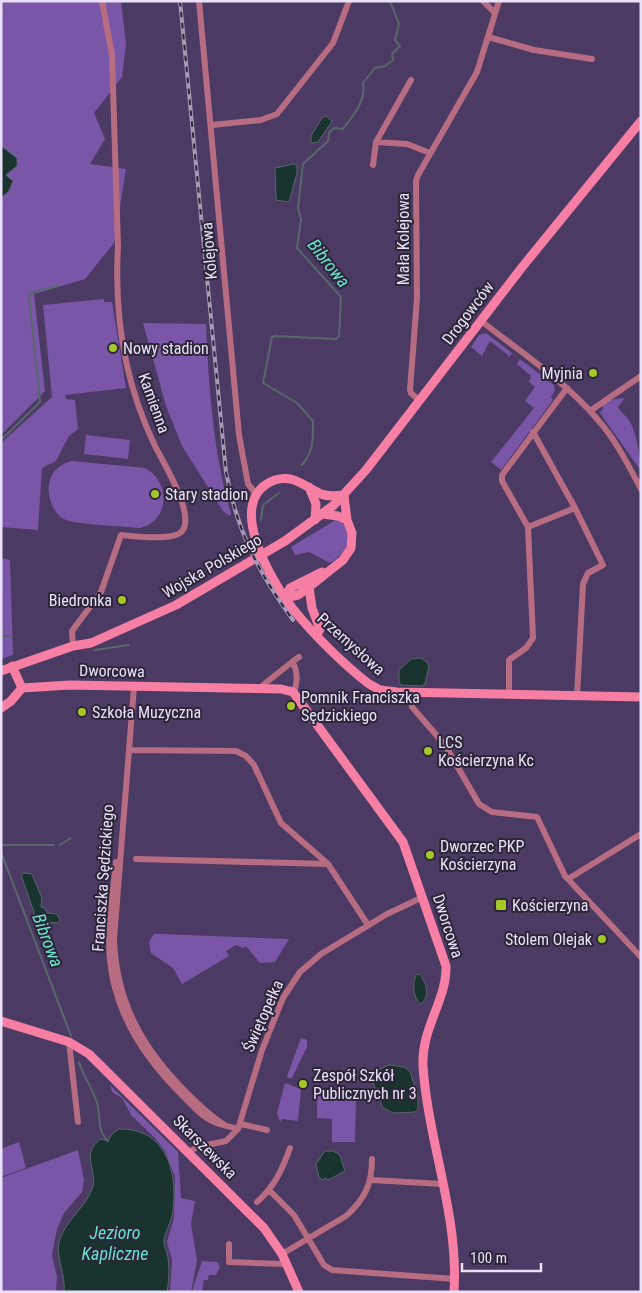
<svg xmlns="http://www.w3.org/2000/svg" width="642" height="1293" viewBox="0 0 642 1293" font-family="'Roboto Condensed',sans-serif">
	<rect width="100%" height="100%" fill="#4b3a63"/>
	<!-- green -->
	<path fill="#7956a8" d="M1,1H121L126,44L122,77L94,113L105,139L90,164L126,169L114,243L85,279L34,294L45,391L1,435Z
		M104,299V302H112L126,388L65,395L66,399L75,400L78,429L69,436L56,461L42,468L38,530L1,527V443L52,397L43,305Z
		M143,323L206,324C209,388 213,452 231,513L230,516L223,511L182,446L166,406Z
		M486,333L512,353L508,358V355L490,341L482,356L471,347L479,335Z
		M520,359L554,385L555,390L551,397L553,400L501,470L491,462L534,408L525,401L535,387L529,382L531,376L517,364Z
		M625,398L618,407C621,413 627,416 630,422C636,431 641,461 641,471L600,413L603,408L602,406L610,400Z
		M86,435L130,440L128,459L84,454Z
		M72,461L145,468C172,482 169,523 139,528C122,526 81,525 66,520C53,515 47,497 49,484C51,471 60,464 72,461Z
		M337,519C358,531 347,554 330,563L309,552L295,555L291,547Z
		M1,558L10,560L13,655L1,659Z
		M154,934H160L289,939L275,962L260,963L246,946L243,948L236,945L226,951L229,956L182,984L173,968L151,953L149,942Z
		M301,1038L307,1040V1047L292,1078H288L287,1076Z
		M285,1083L301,1089L298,1121L282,1119L280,1122L277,1113Z
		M110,1085L178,1152L181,1198L195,1201L191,1224L197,1260L191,1292H170L172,1260L167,1242L174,1218L175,1176L165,1151L155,1138L131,1115L122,1098L112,1092Z
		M317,1093L356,1094L355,1142H332V1119L317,1118Z
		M19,1142L26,1168L1,1177V1149Z
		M78,1150L84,1180L82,1192L64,1213L57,1229L52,1255L57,1277L56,1292H1V1178Z
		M202,1261L217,1262L220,1267L216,1275H209L208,1280H204L202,1292L192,1291Z"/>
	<!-- water -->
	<path fill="#19332f" stroke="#58676c" d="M326,116L332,121L318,142L311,143V136L322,118Z
		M1,146L17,158V166L6,175L13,181L9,191L1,198Z
		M294,164L297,166V173L289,202L276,200L275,168Z
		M420,658L426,661L429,666L425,684L422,686L401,685L399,682V670L411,659Z
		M24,873L32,874L42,898L41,907L45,908L47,913L57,914L60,920L58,923L37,921L21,875Z
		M419,974C427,982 430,997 421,1004C413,999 412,983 416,975Z
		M389,1065L404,1067L410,1071L418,1098V1109L415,1112L393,1113L382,1107L379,1095L386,1091L375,1088L371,1076L378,1070Z
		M119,1129C169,1128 179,1177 172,1216C170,1225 164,1234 164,1242C164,1246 166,1250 167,1253C170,1265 169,1280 167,1292H64C66,1275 56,1259 59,1242C64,1221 88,1206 93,1186C97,1168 80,1154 101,1139L108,1141L112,1134Z
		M325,1151H333L340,1155L345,1171L328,1180L325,1178L322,1180L319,1177L316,1164Z"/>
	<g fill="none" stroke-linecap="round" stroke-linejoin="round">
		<!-- stream -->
		<path stroke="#58676c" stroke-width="2" d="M1,440L40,402L29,297L31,293L58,286
			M302,465C314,451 313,439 313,421L297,403L263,383L272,337L275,336L336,339L339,336L341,297L297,248L301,219L298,208L303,164L328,141L329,133L334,128L343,129C354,114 366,102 363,83L375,68L385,66L393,60L392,54L400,46L395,40L399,24L390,1
			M261,520L263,505L279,493
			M238,546L243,543
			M227,554L229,553
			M1,636H10
			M95,650L129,645
			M1,845H54
			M60,845L71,838
			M1,852L71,1036
			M79,1062C83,1076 96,1094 98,1107C100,1120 98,1132 108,1141"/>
		<!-- street -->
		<path stroke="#b86c81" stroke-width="6" d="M199,1L239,435L248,484L257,495
			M483,1L495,13
			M488,37L534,50L592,59
			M411,80L376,142L407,144L430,153
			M212,125L261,120L277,114L333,43L349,1
			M373,165L376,142
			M481,321C521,352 565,381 598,420C616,440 628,465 641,489
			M420,401L411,393L410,390L417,298L416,181L418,175L477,72L499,1
			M590,411L641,376
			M533,432L575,508L603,565L588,573L583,584L577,696
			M528,527L575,508
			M73,646L72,631L101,592L121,535C135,536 176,542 183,530C194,512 164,464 155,446C125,384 114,316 118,247L112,55L102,1
			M292,662L299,657
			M134,687L114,939C116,1001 142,1048 185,1091C197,1103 210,1116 225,1125
			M262,689L263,685L292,662C298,670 298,684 293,692
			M410,692L412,707L445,745L479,804L492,812L537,817L565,876L641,957
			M509,694V660L526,648L533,638L528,527L502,481V475L567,388
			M129,750L236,751L246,756L254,765L281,823L328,864L368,925
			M136,859L328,864
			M116,862C113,894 107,928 110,960C115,1014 147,1061 184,1097C192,1105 200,1115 210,1120C218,1125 229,1126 238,1129
			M568,879L641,834
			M69,1042L78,1122
			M241,1124L267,1130
			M189,1152L197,1147L226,1141L238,1129L262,1050L283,998L300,972L321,954L387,914L423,897
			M371,1180L443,1184
			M270,1191L294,1215L324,1265L332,1270L455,1279
			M257,1202C275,1186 282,1170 290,1148
			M229,1244V1262L286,1264
			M282,1254L346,1216C365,1199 372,1184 372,1159"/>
		<!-- secondary -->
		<path stroke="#f77fa3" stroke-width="9" d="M309,487L316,504L315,520
			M344,495C336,496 328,497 321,494C305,487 294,474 275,480C222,499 272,582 293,609C313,634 343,664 369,684L380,690L397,692L641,697
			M323,514L338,516L347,520
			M285,598L290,588L322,572
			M285,598L298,595L309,587
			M317,635L320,629L312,608L309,587L343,560L351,548L352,533L347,520L344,495
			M12,666L22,688L70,685L281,689L293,692L403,842L446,966C447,1000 421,1028 423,1066C428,1142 459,1215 454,1292
			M1,671L73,646L91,643L176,605L285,541L334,505L366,470L523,266L641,121
			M1,708L11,701L22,688
			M1,1021L69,1042L89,1054L264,1228L282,1254L299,1292"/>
		<!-- rail casing -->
		<g stroke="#a598b8" stroke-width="4">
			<path id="rail" d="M180,1L226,472C237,531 258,572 293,620"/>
		</g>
		<!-- rail -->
		<use href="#rail" stroke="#2d2639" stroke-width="2" stroke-dasharray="5.5" stroke-linecap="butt"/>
	</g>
	<!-- markers -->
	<g fill="#a4c825" stroke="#2d2639" stroke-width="2">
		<circle cx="113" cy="348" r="5"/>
		<circle cx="593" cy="373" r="5"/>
		<circle cx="155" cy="494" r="5"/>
		<circle cx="122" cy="600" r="5"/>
		<circle cx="291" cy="706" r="5"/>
		<circle cx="82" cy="712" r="5"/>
		<circle cx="428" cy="751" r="5"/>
		<circle cx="430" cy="855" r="5"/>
		<rect x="495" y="899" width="12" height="12" rx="2.5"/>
		<circle cx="602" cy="939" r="5"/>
		<circle cx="303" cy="1084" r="5"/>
	</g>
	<g text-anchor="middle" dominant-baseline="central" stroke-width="4" stroke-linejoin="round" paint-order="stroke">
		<!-- street labels -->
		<g font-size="16" fill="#eae0fa" stroke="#2d2639">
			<text transform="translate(403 239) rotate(-90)">Mała Kolejowa</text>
			<text transform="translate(209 251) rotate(-95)">Kolejowa</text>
			<text transform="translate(468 313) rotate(-53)">Drogowców</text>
			<text transform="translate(154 403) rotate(70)">Kamienna</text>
			<text transform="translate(212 566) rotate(-30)">Wojska Polskiego</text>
			<text transform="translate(351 644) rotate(42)">Przemysłowa</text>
			<text transform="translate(112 671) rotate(1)">Dworcowa</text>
			<text transform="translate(103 878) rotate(-86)">Franciszka Sędzickiego</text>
			<text transform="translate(448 926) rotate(72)">Dworcowa</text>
			<text transform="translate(263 1016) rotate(-66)">Świętopełka</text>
			<text transform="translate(205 1147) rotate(45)">Skarszewska</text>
		</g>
		<!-- poi labels -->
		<g font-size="16" fill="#eae0fa" stroke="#2d2639" text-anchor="start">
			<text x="123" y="348">Nowy stadion</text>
			<text x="583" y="373" text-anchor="end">Myjnia</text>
			<text x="165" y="494">Stary stadion</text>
			<text x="112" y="600" text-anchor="end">Biedronka</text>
			<text x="301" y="697">Pomnik Franciszka<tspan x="301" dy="18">Sędzickiego</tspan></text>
			<text x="92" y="712">Szkoła Muzyczna</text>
			<text x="438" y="742">LCS<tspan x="438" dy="18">Kościerzyna Kc</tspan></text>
			<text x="440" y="846">Dworzec PKP<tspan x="440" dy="18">Kościerzyna</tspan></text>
			<text x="512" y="905">Kościerzyna</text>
			<text x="592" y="939" text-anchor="end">Stolem Olejak</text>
			<text x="313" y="1075">Zespół Szkół<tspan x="313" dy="18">Publicznych nr 3</tspan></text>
		</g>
		<!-- water labels -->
		<g font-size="18" font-style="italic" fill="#65e3d0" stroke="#2d2639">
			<text transform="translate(329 263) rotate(52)">Bibrowa</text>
			<text transform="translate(48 940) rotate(69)">Bibrowa</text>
			<text x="115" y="1232">Jezioro<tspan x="115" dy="21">Kapliczne</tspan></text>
		</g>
	</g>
	<!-- border -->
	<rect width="642" height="1293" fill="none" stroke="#eae0fa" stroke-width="5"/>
	<!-- scale -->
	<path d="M462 1263v8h79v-8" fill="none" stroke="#eae0fa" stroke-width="2.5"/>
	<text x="470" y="1263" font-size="15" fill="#eae0fa" stroke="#2d2639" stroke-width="4" paint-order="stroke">100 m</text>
</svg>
